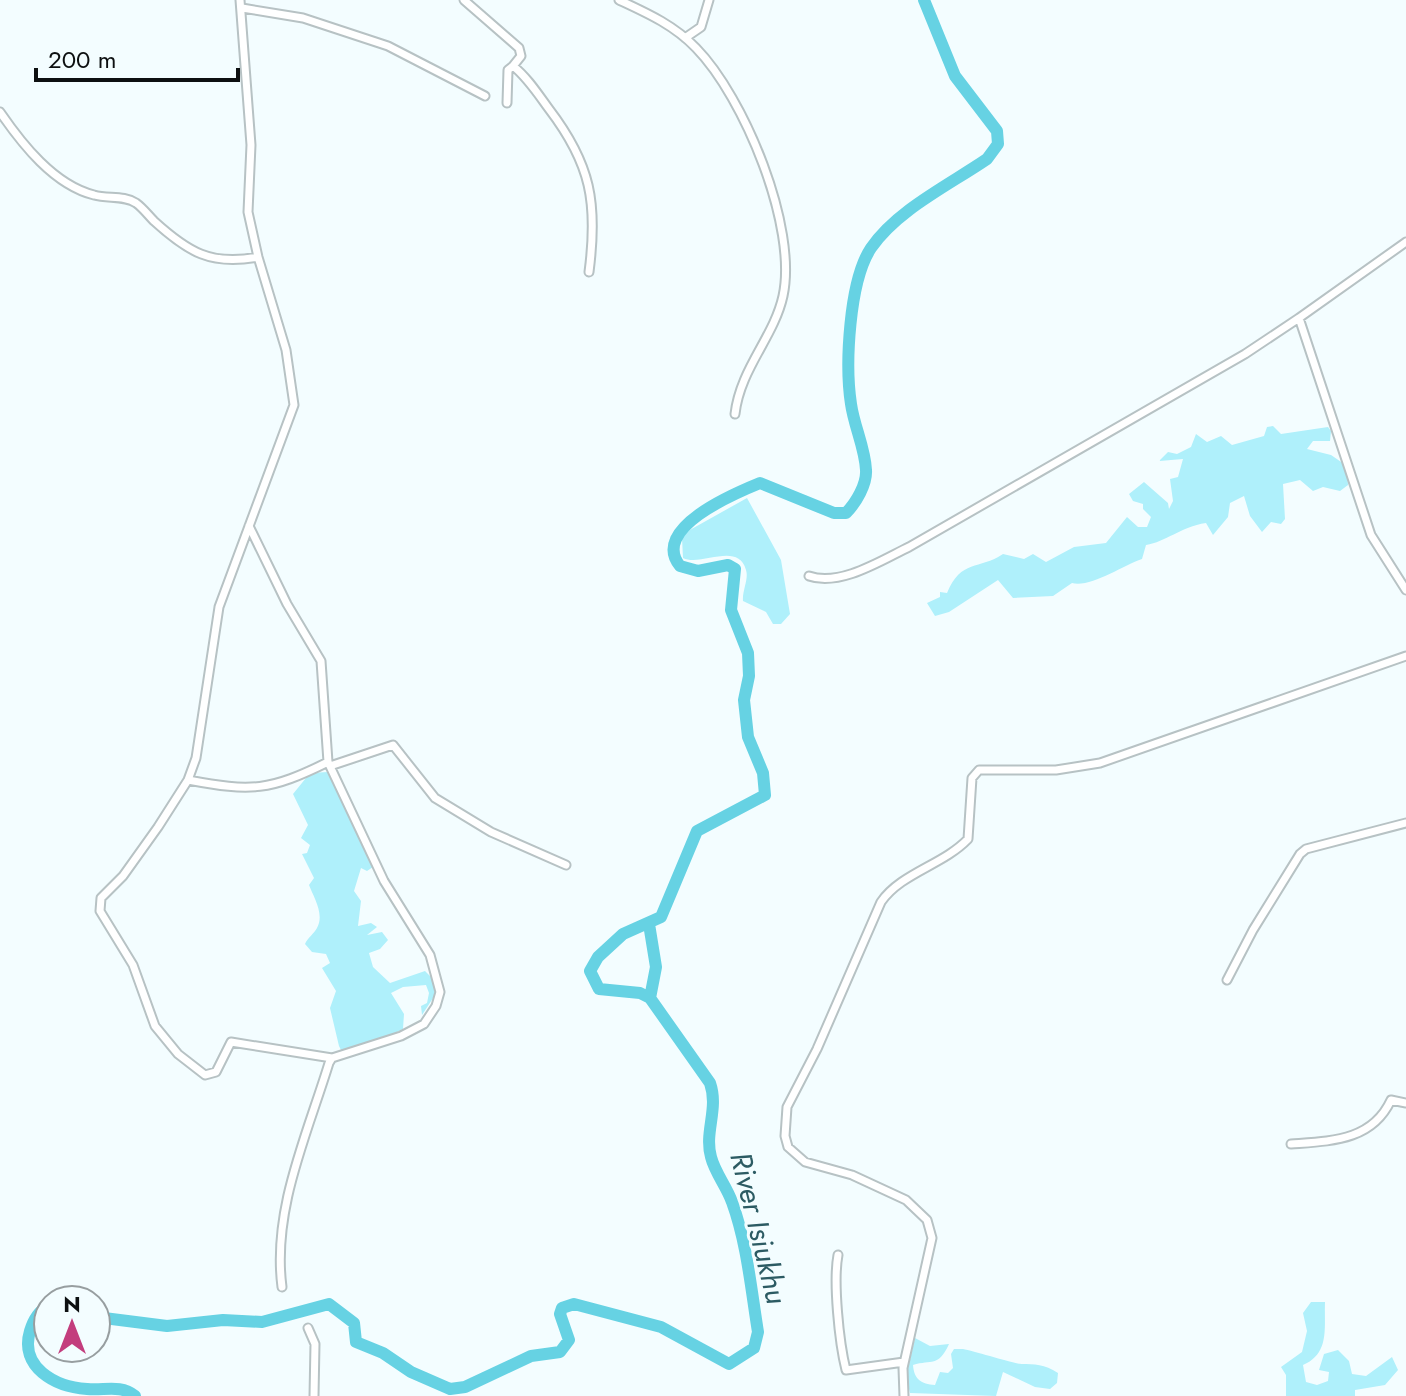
<svg xmlns="http://www.w3.org/2000/svg" width="1406" height="1396" viewBox="0 0 1406 1396" font-family="Jost,sans-serif">
	<rect width="100%" height="100%" fill="#f3fdff"/>
	<!-- green -->
	<path fill="#aff0fb" d="M1273,426L1281,434L1328,427L1331,431L1330,441H1313L1307,449L1331,455L1347,466L1348,485L1340,491L1323,487L1313,491L1300,480L1283,484L1285,519L1281,524L1271,522L1262,532L1250,516L1244,496L1230,503L1228,517L1213,535L1206,523C1180,527 1166,542 1146,545L1142,559C1122,566 1090,588 1072,583L1053,596L1013,598L998,580L949,612L935,616L927,603L940,597V592L947,593C961,559 979,570 1003,554L1024,559L1033,554L1046,562L1074,547L1106,543L1127,517L1138,527H1147L1151,517L1143,509V504L1133,501L1129,494L1144,482L1168,503L1169,509L1173,501L1170,479L1178,477L1183,459L1159,461L1168,452L1177,454L1191,447L1196,434L1207,442L1221,436L1232,445L1264,436L1267,427Z
		M747,498L781,560L790,614L781,624H773L766,612L743,601C742,591 749,579 746,570C738,541 701,567 683,558L682,538L688,531Z
		M328,772L373,867L367,871L361,868L354,891L361,901L358,926L371,923L377,927L367,935L382,932L388,940L380,949L369,953L373,967L390,983L425,971L434,980L435,995L422,1015L421,1006L427,1003L429,993L426,985L403,987L391,993L404,1014L403,1029L364,1048L341,1050L339,1046L330,1008L336,991L322,968L330,963L326,954L312,952L305,944C308,937 314,934 317,928C325,914 313,896 309,885L314,878L302,854L307,853L310,845L301,838L308,825L293,794L310,773Z
		M1311,1302H1325C1324,1328 1330,1353 1303,1365L1306,1382L1317,1385L1328,1381L1329,1372L1319,1370L1324,1354L1338,1350L1349,1361L1352,1374L1366,1376L1392,1357L1398,1370L1385,1385L1355,1390V1396H1286V1375L1281,1367L1302,1352L1307,1331L1303,1313Z
		M915,1338L930,1346L949,1344C938,1368 932,1359 913,1365C914,1379 921,1384 935,1385L940,1372L948,1373L953,1368L951,1354L954,1349H963C974,1351 1016,1364 1021,1364C1035,1364 1044,1364 1058,1373L1057,1383L1050,1389L1035,1387L1003,1372L996,1396L910,1393L906,1377Z"/>
	<g fill="none" stroke-linecap="round" stroke-linejoin="round">
		<!-- river -->
		<path stroke="#66d2e3" stroke-width="12" d="M649,924L656,967L650,998
			M48,1306C39,1311 33,1321 30,1331C19,1367 55,1387 87,1389C104,1391 120,1384 135,1396
			M96,1317L167,1326L223,1320L262,1322L329,1304L354,1323L356,1342L383,1353L411,1372L450,1389L465,1387L531,1356L560,1352L569,1340L560,1314L562,1308L574,1304L661,1327L729,1364L754,1348L758,1332C751,1289 747,1243 732,1202C727,1187 715,1173 711,1157C704,1132 719,1109 710,1083L650,998L640,993L599,989L590,971L598,957L623,934L661,917L697,831L765,795L763,773L748,737L744,700L749,676L748,653L731,610L735,569L728,565L698,571L680,566C650,529 733,494 760,483L834,513H846C856,503 867,484 866,470C865,448 854,426 851,404C845,365 849,281 871,248C897,210 949,185 987,159L998,144L997,131L955,76L924,0"/>
		<!-- minor casing -->
		<g stroke="#b7c2c4" stroke-width="11">
			<path id="minor" d="M240,0L251,145L248,212L258,257L286,350L294,405L219,607L196,758L188,780L158,827L123,876L101,898L100,911L133,965L155,1026L178,1054L205,1075L216,1072L231,1042L332,1058
				M464,0L519,48L521,56L513,66
				M619,0C647,13 674,25 696,48C744,97 798,227 783,296C774,337 740,369 735,414
				M242,8L303,18L388,46L485,96
				M685,38L701,27L709,0
				M507,103L508,70L513,66C527,77 538,94 549,109C591,164 598,203 589,272
				M0,112C22,144 54,185 94,195C108,199 124,195 136,203C143,208 148,215 154,221C188,252 211,266 258,257
				M1406,242L1299,318L1371,535L1406,590
				M249,526L287,604L321,661L328,762L384,881L430,955L440,992L436,1006L424,1024L401,1036L332,1058L329,1063C307,1135 272,1210 282,1287
				M809,576C840,587 882,560 909,547L1245,354L1299,318
				M330,766L393,745L435,798L491,832L566,865
				M188,780C252,792 269,791 328,762
				M1227,980L1253,930L1300,854L1306,849L1406,823
				M1291,1144C1331,1141 1372,1141 1391,1100L1406,1103
				M838,1255C833,1281 839,1342 846,1370L904,1362
				M308,1328L315,1344L314,1396
				M904,1396L903,1368L932,1238L927,1220L906,1200L852,1175L805,1162L788,1147L785,1136L787,1107L817,1049L881,902C901,873 943,865 968,839L972,778L979,770H1056L1100,763L1406,656"/>
		</g>
		<!-- minor -->
		<use href="#minor" stroke="#fff" stroke-width="7"/>
	</g>
	<g text-anchor="middle" dominant-baseline="central" stroke-width="6" stroke-linejoin="round" paint-order="stroke">
		<!-- water labels -->
		<g font-size="30" font-style="italic" fill="#2c5b63" stroke="#f3fdff">
			<text transform="translate(759 1228) rotate(76)">River Isiukhu</text>
		</g>
	</g>
	<!-- north arrow -->
	<g transform="translate(72 1324)"><circle r="38" fill="#f3fdff" stroke="#979ea0" stroke-width="2"/>
	<path d="M0-6L14 30L0 20L-14 30Z" fill="#c33d7d"/>
	<text y="-12" font-size="22" font-weight="bold" text-anchor="middle" fill="#0d1011">N</text>
	</g>
	<!-- scale -->
	<path d="M36 68v12h202v-12" fill="none" stroke="#0d1011" stroke-width="4"/>
	<text x="48" y="68" font-size="24" fill="#0d1011" stroke="#f3fdff" stroke-width="6" paint-order="stroke">200 m</text>
</svg>
